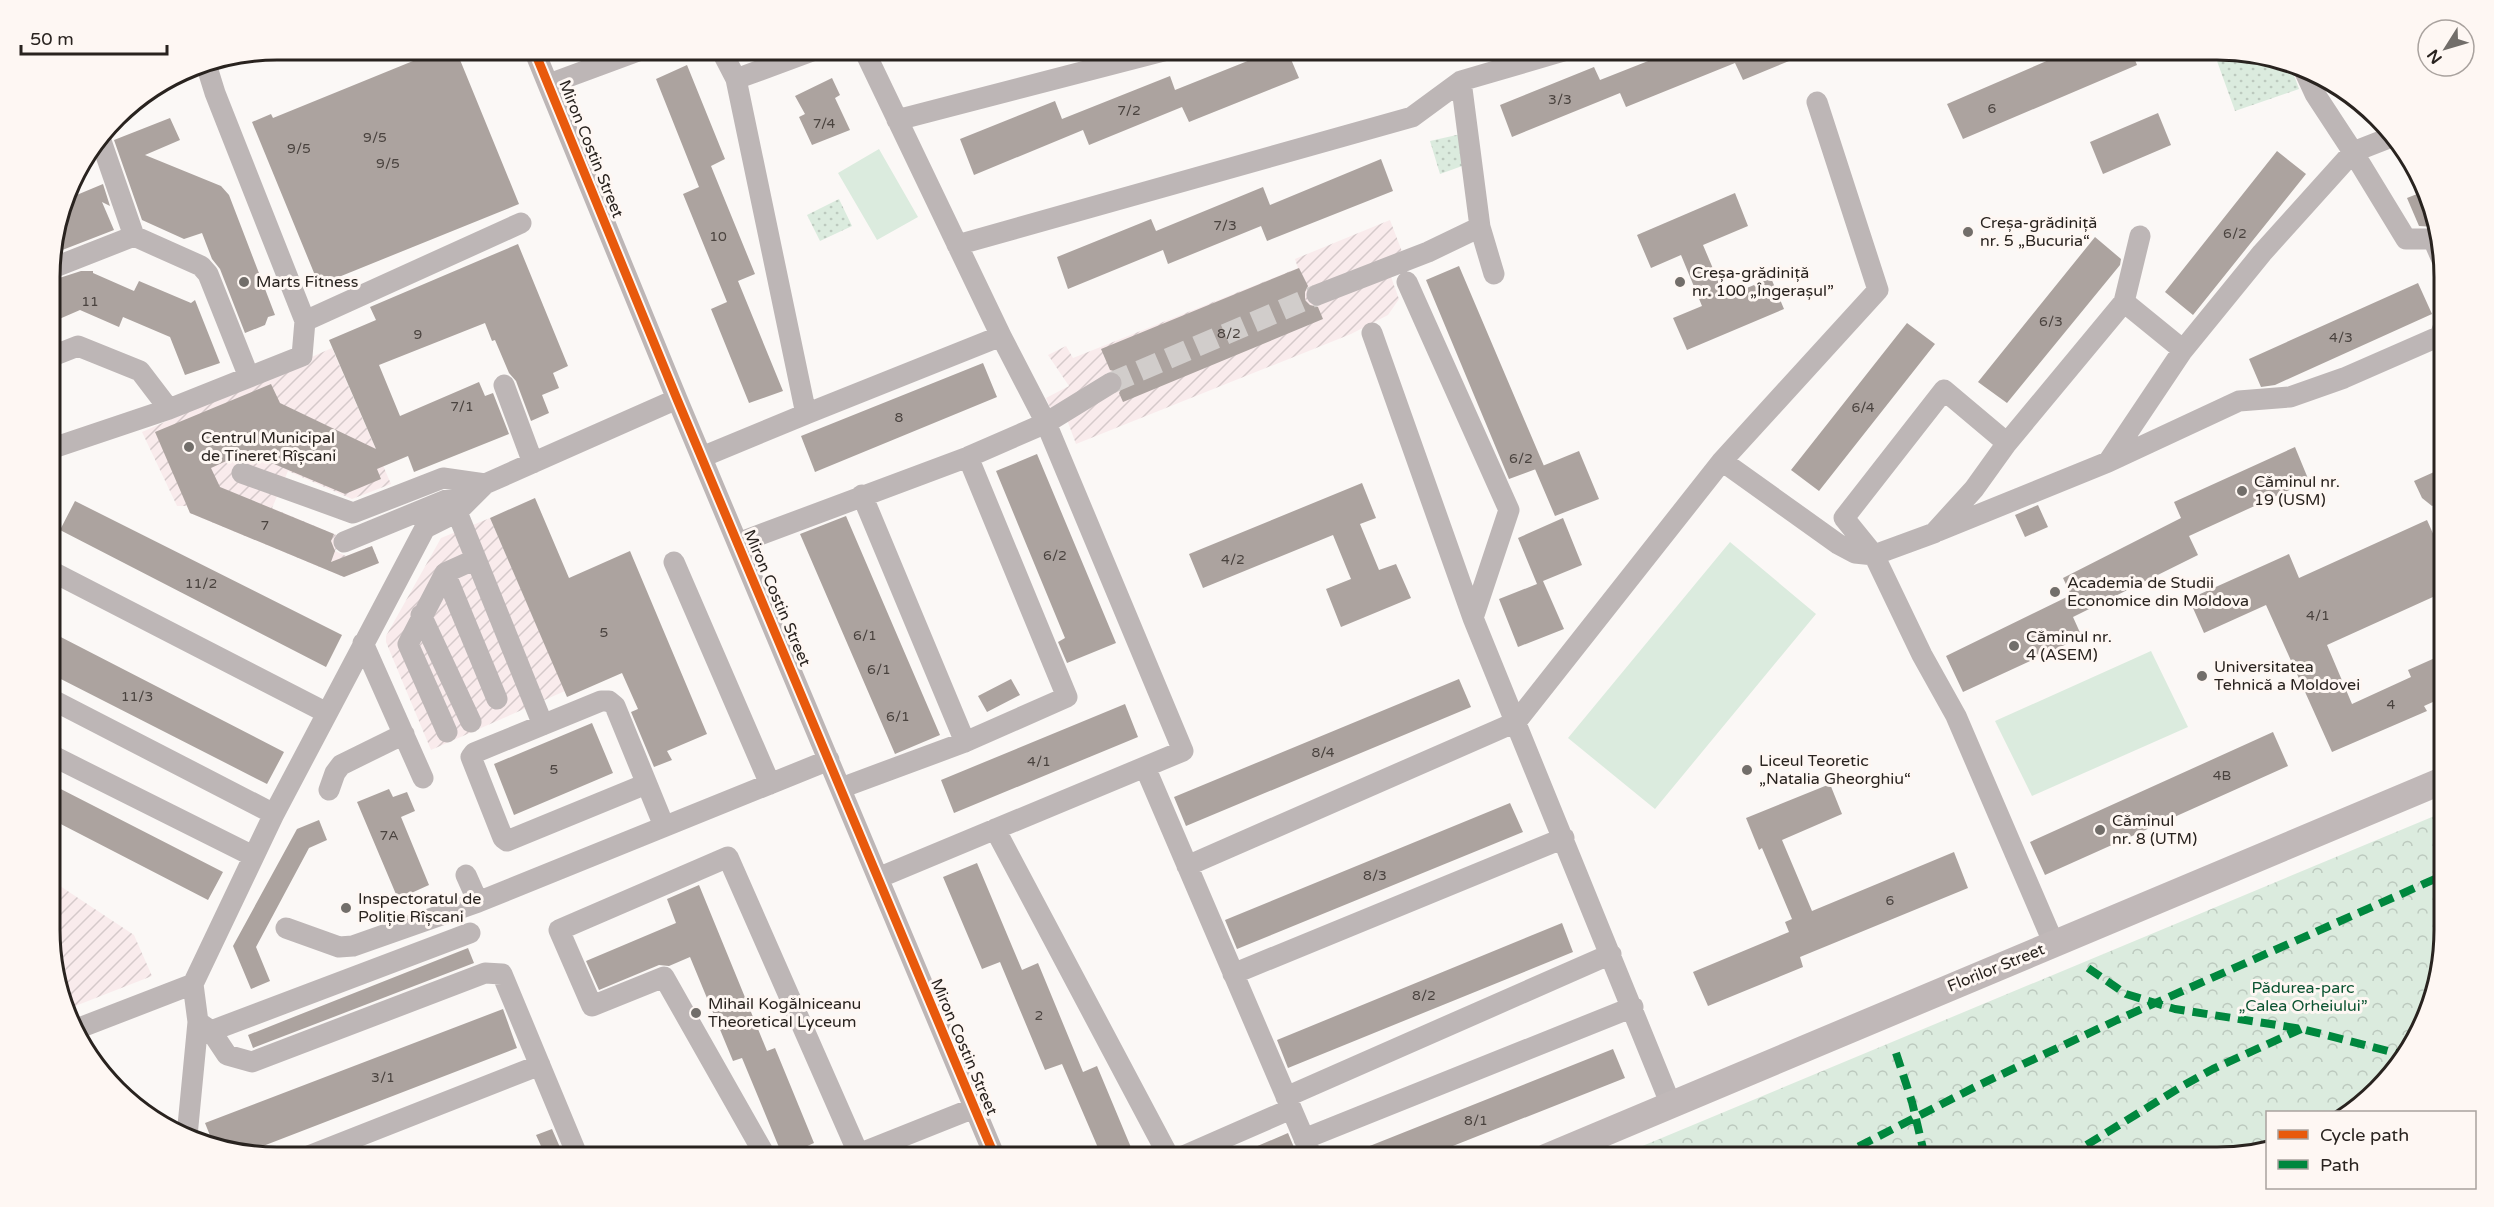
<svg xmlns="http://www.w3.org/2000/svg" width="2494" height="1207" viewBox="0 0 2494 1207" font-family="'Varela Round',sans-serif">
	<defs>
		<pattern id="industrial-furrows" width="10" height="10" patternUnits="userSpaceOnUse" patternTransform="scale(1.5)"><rect width="10" height="10" fill="#f9ebec"/><path d="M-1 1l2-2M0 10L10 0M9 11l2-2" fill="none" stroke="#d5c9ca"/></pattern>
		<pattern id="forest-crowns" width="20" height="18" patternUnits="userSpaceOnUse" patternTransform="scale(1.5)"><rect width="20" height="18" fill="#dbebde"/><path d="M2 6a3 3 0 1 1 6 0M12 15a3 3 0 1 1 6 0" fill="none" stroke="#bcc9be"/></pattern>
		<pattern id="park-dots" width="8" height="8" patternUnits="userSpaceOnUse" patternTransform="scale(1.5)"><rect width="8" height="8" fill="#dbebde"/><path d="M2 2h.1M6 6h.1" fill="none" stroke="#bcc9be" stroke-width="1.8" stroke-linecap="round"/></pattern>
	</defs>
	<rect width="100%" height="100%" fill="#fbf8f6"/>
	<!-- industrial -->
	<path fill="url(#industrial-furrows)" d="M1390,220L1409,270L1391,277L1399,299L1388,315L1351,334L1076,444L1066,417L1056,421L1046,398L1069,386L1048,355L1066,346L1073,358L1298,268L1295,259Z
		M332,348L391,484L352,499L288,471L272,508L341,537L335,551L346,556L372,546L379,563L344,577L190,513L187,506H177L142,432Z
		M490,518L565,691L431,750L386,642V636L441,538Z
		M51,880L134,935L152,976L65,1010L52,960Z"/>
	<!-- forest -->
	<path fill="url(#forest-crowns)" d="M2444,812V930L2421,1030L2388,1080L2351,1112H2268L2267,1150L2231,1157H1616Z"/>
	<!-- park -->
	<path fill="url(#park-dots)" d="M2235,54L2291,67L2299,89L2235,111L2217,61Z
		M1461,134L1465,165L1440,174L1430,141Z
		M839,199L852,226L820,241L807,215Z"/>
	<!-- pitch -->
	<path fill="#dbebde" d="M879,149L918,217L877,240L838,173Z
		M1730,542L1816,614L1655,809L1568,738Z
		M2151,651L2188,727L2032,796L1995,721Z"/>
	<!-- building -->
	<path fill="#aca39f" d="M440,50H456L519,204L319,285L252,122L271,114L273,118Z
		M1275,50H1287L1299,78L1189,122L1182,107L1089,145L1083,130L974,175L960,139L1055,101L1062,119L1170,76L1175,90Z
		M1676,50H1816L1743,80L1735,63L1626,107L1620,93L1512,137L1500,105L1594,67L1600,80Z
		M2072,50H2131L2137,65L1963,139L1947,104Z
		M687,65L725,159L711,166L755,274L738,281L783,391L749,403L711,309L727,302L683,194L699,187L656,79Z
		M832,78L840,95L835,98L850,130L812,145L799,117L805,114L795,96Z
		M2158,113L2171,145L2103,174L2090,142Z
		M170,118L180,140L145,155L221,186L229,195L275,315L268,317L265,325L245,333L220,269L212,259L202,233L184,239L142,220L114,140Z
		M2277,151L2306,174L2193,315L2165,292Z
		M1381,159L1393,191L1267,241L1261,226L1168,264L1163,250L1068,289L1057,257L1151,219L1156,231L1263,187L1270,205Z
		M103,184L110,206L102,202L114,230L52,254L67,199Z
		M2427,190L2437,227H2436L2419,226L2407,198Z
		M1735,193L1748,226L1703,245L1725,297L1771,278L1784,309L1687,350L1673,318L1702,306L1681,255L1651,268L1637,235Z
		M2095,237L2121,259L2120,265L2007,403L1978,382Z
		M518,244L568,366L553,373L559,388L542,395L549,413L531,421L516,381L509,373L495,340L492,341L485,323L379,365L400,416L479,382L485,396L493,393L509,434L414,472L408,456L377,469L381,479L345,494L246,452L211,468L220,487L334,534L331,541L335,551L331,562L372,546L379,563L344,577L190,513L155,432L271,384L280,403L376,449L329,340L376,320L370,307Z
		M1459,266L1544,466L1509,479L1426,280Z
		M1299,268L1308,286L1305,292V300L1310,305L1318,307L1323,319L1123,402L1119,393L1124,383L1122,377L1117,372L1110,370L1101,349Z
		M81,271H93V273L134,291L139,281L191,303L195,300L220,363L185,375L170,337L123,317L119,327L80,310L50,323V281Z
		M2418,283L2432,314L2275,385L2261,387L2249,359Z
		M1907,323L1935,344L1819,491L1791,470Z
		M983,363L997,397L815,472L801,436Z
		M2295,447L2309,481L2189,536L2198,555L2073,617L2082,637L1963,692L1946,656L2071,595L2063,578L2181,518L2174,502Z
		M1579,451L1599,499L1555,516L1535,469Z
		M1037,454L1116,643L1067,663L1058,642L1065,638L996,471Z
		M2443,468V501L2432,506L2422,498L2414,481Z
		M1362,483L1376,518L1360,524L1379,570L1396,564L1411,598L1341,627L1326,589L1351,579L1333,535L1203,588L1189,554Z
		M535,498L569,578L630,551L707,734L667,751L672,760L654,767L631,712L638,709L622,673L567,697L490,518Z
		M75,501L342,635L326,667L60,530Z
		M2038,505L2048,527L2025,537L2015,515Z
		M846,516L940,735L895,754L800,534Z
		M1563,518L1582,565L1543,581L1564,629L1518,647L1499,599L1537,584L1518,538Z
		M2427,520L2443,556L2444,592L2327,645L2352,704L2411,677L2408,670L2444,654V697L2424,706L2427,711L2332,752L2266,605L2204,633L2189,599L2289,554L2299,578Z
		M51,632L284,752L267,784L51,674Z
		M1011,679L1020,695L987,712L978,696Z
		M1459,679L1471,707L1186,826L1174,797Z
		M1125,704L1138,737L954,813L941,780Z
		M592,723L613,773L514,815L494,764Z
		M2273,732L2288,766L2045,875L2030,842Z
		M51,784L223,872L208,900L51,819Z
		M1830,784L1842,814L1782,840L1812,911L1954,852L1968,888L1800,957L1803,967L1708,1006L1693,972L1789,932L1785,922L1792,919L1762,848L1759,850L1746,818Z
		M389,789L393,797L407,792L415,811L401,817L429,885L398,899L357,802Z
		M1510,803L1523,832L1237,949L1225,920Z
		M319,820L327,840L309,848L256,947L270,981L251,989L233,946L297,829Z
		M977,863L1022,970L1038,963L1083,1072L1097,1066L1135,1157H1102L1062,1064L1045,1070L1000,962L982,969L943,877Z
		M699,885L767,1051L775,1048L814,1143L783,1157L742,1058L733,1061L690,957L669,966L659,965L599,990L586,961L676,923L667,899Z
		M1562,923L1573,952L1288,1068L1277,1040Z
		M468,948L474,963L253,1048L248,1035Z
		M503,1009L517,1048L250,1151L213,1143L205,1123Z
		M1613,1049L1625,1078L1425,1157H1342Z
		M552,1129L562,1152L546,1157L536,1135Z
		M1288,1133L1298,1157H1232Z"/>
	<g fill="none" stroke-linecap="round" stroke-linejoin="round">
		<!-- minor-tunnel -->
		<path stroke="#d1cdcb" stroke-width="21" stroke-dasharray="21 10" stroke-linecap="butt" d="M1111,383L1317,295"/>
		<!-- minor -->
		<path stroke="#bdb6b6" stroke-width="21" d="M534,50L677,399L995,1157
			M864,50L1001,336L1046,423L1183,751L878,878
			M2304,70L2315,94L2353,152L2406,239H2433L2443,262
			M736,79L815,50
			M549,84L641,50
			M897,120L1167,50
			M101,141L134,236L201,266L208,274L249,377
			M1480,227L1494,274
			M957,245L1412,117L1461,81L1567,50
			M50,269L134,236
			M1407,282L1509,510L1473,618
			M1317,295L1428,252L1480,227L1461,81
			M2124,302L2183,350
			M305,321L521,223
			M1372,333L1473,618L1671,1105
			M50,357L78,346L140,371L169,409
			M504,385L533,463
			M806,414L1001,336
			M2007,443L1944,390L1844,518L1874,555L1934,533L1974,489L2007,443L2124,302L2140,236
			M50,449L169,409L302,356L305,321L215,93L206,64
			M702,457L806,414L736,79L721,50
			M1722,461L1878,290L1817,102
			M2108,462L2239,401L2290,397L2344,378L2440,336L2443,328
			M242,473L353,513L443,478L485,484
			M862,495L965,742
			M457,512L476,559L445,573L497,699
			M1938,531L2108,462L2183,350L2262,253L2353,152L2394,136
			M344,542L473,489
			M738,543L968,457L1046,423L1111,383
			M476,559L543,725
			M674,562L770,784
			M51,571L327,713
			M445,573L408,644L447,732
			M421,615L471,722
			M363,643L423,778
			M51,699L274,814L425,528L457,512L485,484L677,399
			M51,755L253,856
			M1145,767L1312,1157
			M646,784L507,841L503,838L471,757L474,753L601,701H609L615,706L664,826
			M841,788L965,742L1067,697L968,457
			M329,790L335,773L341,765L404,734
			M995,829L1169,1157
			M1187,866L1516,722L1722,461L1838,544L1855,553L1874,555L1922,655L1956,716L2054,944
			M466,875L478,902
			M286,928L339,947L353,946L478,902L829,760
			M1233,974L1564,838
			M198,1022L211,1031L470,933
			M74,1030L193,984L274,814
			M211,1031L227,1055L252,1062L485,973L502,974L578,1157
			M1286,1097L1611,954
			M187,1136L198,1022L193,984
			M1304,1139L1633,1007
			M306,1157L540,1065
			M766,1157L664,977L592,1006L559,930L728,857L859,1155
			M851,1157L974,1108
			M1181,1157L1291,1109"/>
		<!-- major -->
		<path stroke="#c0b8b8" stroke-width="27" d="M1547,1157L2444,780"/>
		<!-- quiet -->
		<path stroke="#00873e" stroke-width="8" stroke-dasharray="15 8" stroke-linecap="butt" d="M2088,968L2126,994L2175,1009L2302,1029L2404,1055
			M1896,1053L1912,1102L1925,1157
			M1838,1157L1981,1084L2117,1020L2444,875
			M2067,1157L2184,1085L2213,1069L2301,1029"/>
		<!-- cycleway casing -->
		<g stroke="#fef7f3" stroke-width="13">
			<path id="cycleway" d="M534,50L677,399L995,1157"/>
		</g>
		<!-- cycleway -->
		<use href="#cycleway" stroke="#e8590c" stroke-width="9"/>
	</g>
	<!-- markers -->
	<g fill="#726e6a" stroke="#fef7f3" stroke-width="2">
		<circle cx="1968" cy="232" r="6"/>
		<circle cx="244" cy="282" r="6"/>
		<circle cx="1680" cy="282" r="6"/>
		<circle cx="189" cy="447" r="6"/>
		<circle cx="2242" cy="491" r="6"/>
		<circle cx="2055" cy="592" r="6"/>
		<circle cx="2014" cy="646" r="6"/>
		<circle cx="2202" cy="676" r="6"/>
		<circle cx="1747" cy="770" r="6"/>
		<circle cx="2100" cy="830" r="6"/>
		<circle cx="346" cy="908" r="6"/>
		<circle cx="696" cy="1013" r="6"/>
	</g>
	<g text-anchor="middle" dominant-baseline="central" stroke-width="6" stroke-linejoin="round" paint-order="stroke">
		<!-- number labels -->
		<g font-size="14" fill="#4a433f">
			<text x="1560" y="99">3/3</text>
			<text x="1992" y="108">6</text>
			<text x="1129" y="110">7/2</text>
			<text x="824" y="123">7/4</text>
			<text x="375" y="137">9/5</text>
			<text x="299" y="148">9/5</text>
			<text x="388" y="163">9/5</text>
			<text x="1225" y="225">7/3</text>
			<text x="2235" y="233">6/2</text>
			<text x="718" y="236">10</text>
			<text x="90" y="301">11</text>
			<text x="2051" y="321">6/3</text>
			<text x="1229" y="333">8/2</text>
			<text x="418" y="334">9</text>
			<text x="2341" y="337">4/3</text>
			<text x="462" y="406">7/1</text>
			<text x="1863" y="407">6/4</text>
			<text x="899" y="417">8</text>
			<text x="1521" y="458">6/2</text>
			<text x="265" y="525">7</text>
			<text x="1055" y="555">6/2</text>
			<text x="1233" y="559">4/2</text>
			<text x="201" y="583">11/2</text>
			<text x="2318" y="615">4/1</text>
			<text x="604" y="632">5</text>
			<text x="865" y="635">6/1</text>
			<text x="879" y="669">6/1</text>
			<text x="137" y="696">11/3</text>
			<text x="2391" y="704">4</text>
			<text x="898" y="716">6/1</text>
			<text x="1323" y="752">8/4</text>
			<text x="1039" y="761">4/1</text>
			<text x="554" y="769">5</text>
			<text x="2222" y="775">4B</text>
			<text x="389" y="835">7A</text>
			<text x="1375" y="875">8/3</text>
			<text x="1890" y="900">6</text>
			<text x="1424" y="995">8/2</text>
			<text x="1039" y="1015">2</text>
			<text x="383" y="1077">3/1</text>
			<text x="1476" y="1120">8/1</text>
		</g>
		<!-- street labels -->
		<g font-size="16" fill="#29231f" stroke="#fef7f3">
			<text transform="translate(591 149) rotate(68)">Miron Costin Street</text>
			<text transform="translate(777 598) rotate(67)">Miron Costin Street</text>
			<text transform="translate(1996 968) rotate(-22)">Florilor Street</text>
			<text transform="translate(964 1047) rotate(67)">Miron Costin Street</text>
		</g>
		<!-- poi labels -->
		<g font-size="16" fill="#29231f" stroke="#fef7f3" text-anchor="start">
			<text x="1980" y="223">Creșa-grădiniță<tspan x="1980" dy="18">nr. 5 „Bucuria“</tspan></text>
			<text x="1692" y="273">Creșa-grădiniță<tspan x="1692" dy="18">nr. 100 „Îngerașul”</tspan></text>
			<text x="256" y="282">Marts Fitness</text>
			<text x="201" y="438">Centrul Municipal<tspan x="201" dy="18">de Tineret Rîșcani</tspan></text>
			<text x="2254" y="482">Căminul nr.<tspan x="2254" dy="18">19 (USM)</tspan></text>
			<text x="2067" y="583">Academia de Studii<tspan x="2067" dy="18">Economice din Moldova</tspan></text>
			<text x="2026" y="637">Căminul nr.<tspan x="2026" dy="18">4 (ASEM)</tspan></text>
			<text x="2214" y="667">Universitatea<tspan x="2214" dy="18">Tehnică a Moldovei</tspan></text>
			<text x="1759" y="761">Liceul Teoretic<tspan x="1759" dy="18">„Natalia Gheorghiu“</tspan></text>
			<text x="2112" y="821">Căminul<tspan x="2112" dy="18">nr. 8 (UTM)</tspan></text>
			<text x="358" y="899">Inspectoratul de<tspan x="358" dy="18">Poliție Rîșcani</tspan></text>
			<text x="708" y="1004">Mihail Kogălniceanu<tspan x="708" dy="18">Theoretical Lyceum</tspan></text>
		</g>
		<!-- park labels -->
		<g font-size="16" fill="#0b5331" stroke="#fef7f3">
			<text x="2303" y="988">Pădurea-parc<tspan x="2303" dy="18">„Calea Orheiului”</tspan></text>
		</g>
	</g>
	<!-- crop -->
	<path d="M0 0H2494V1207H0ZM277 60H2217A217 217 0 0 1 2434 277V930A217 217 0 0 1 2217 1147H277A217 217 0 0 1 60 930V277A217 217 0 0 1 277 60Z" fill="#fef7f3" fill-rule="evenodd"/>
	<path fill="none" stroke="#29231f" stroke-width="3" d="M277 60H2217A217 217 0 0 1 2434 277V930A217 217 0 0 1 2217 1147H277A217 217 0 0 1 60 930V277A217 217 0 0 1 277 60Z"/>
	<!-- legend -->
	<rect x="2266" y="1111" width="210" height="78" fill="#fef7f3" stroke="#a9a29e" stroke-width="1.5"/>
	<rect x="2278" y="1130" width="30" height="9" fill="#e8590c" stroke="#a9a29e" stroke-width="1.5"/>
	<text x="2320" y="1141" font-size="18" fill="#29231f">Cycle path</text>
	<rect x="2278" y="1160" width="30" height="9" fill="#00873e" stroke="#a9a29e" stroke-width="1.5"/>
	<text x="2320" y="1171" font-size="18" fill="#29231f">Path</text>
	<!-- north arrow -->
	<g transform="translate(2446 48) rotate(233)"><circle r="28" fill="#fef7f3" stroke="#a9a29e" stroke-width="1.5"/>
	<path d="M0-4.5L10 22L0 15L-10 22Z" fill="#726e6a"/>
	<text y="-9" font-size="16" font-weight="bold" text-anchor="middle" fill="#29231f">N</text>
	</g>
	<!-- scale -->
	<path d="M21 45v9h146v-9" fill="none" stroke="#29231f" stroke-width="3"/>
	<text x="30" y="45" font-size="18" fill="#29231f" stroke="#fef7f3" stroke-width="4.5" paint-order="stroke">50 m</text>
</svg>
